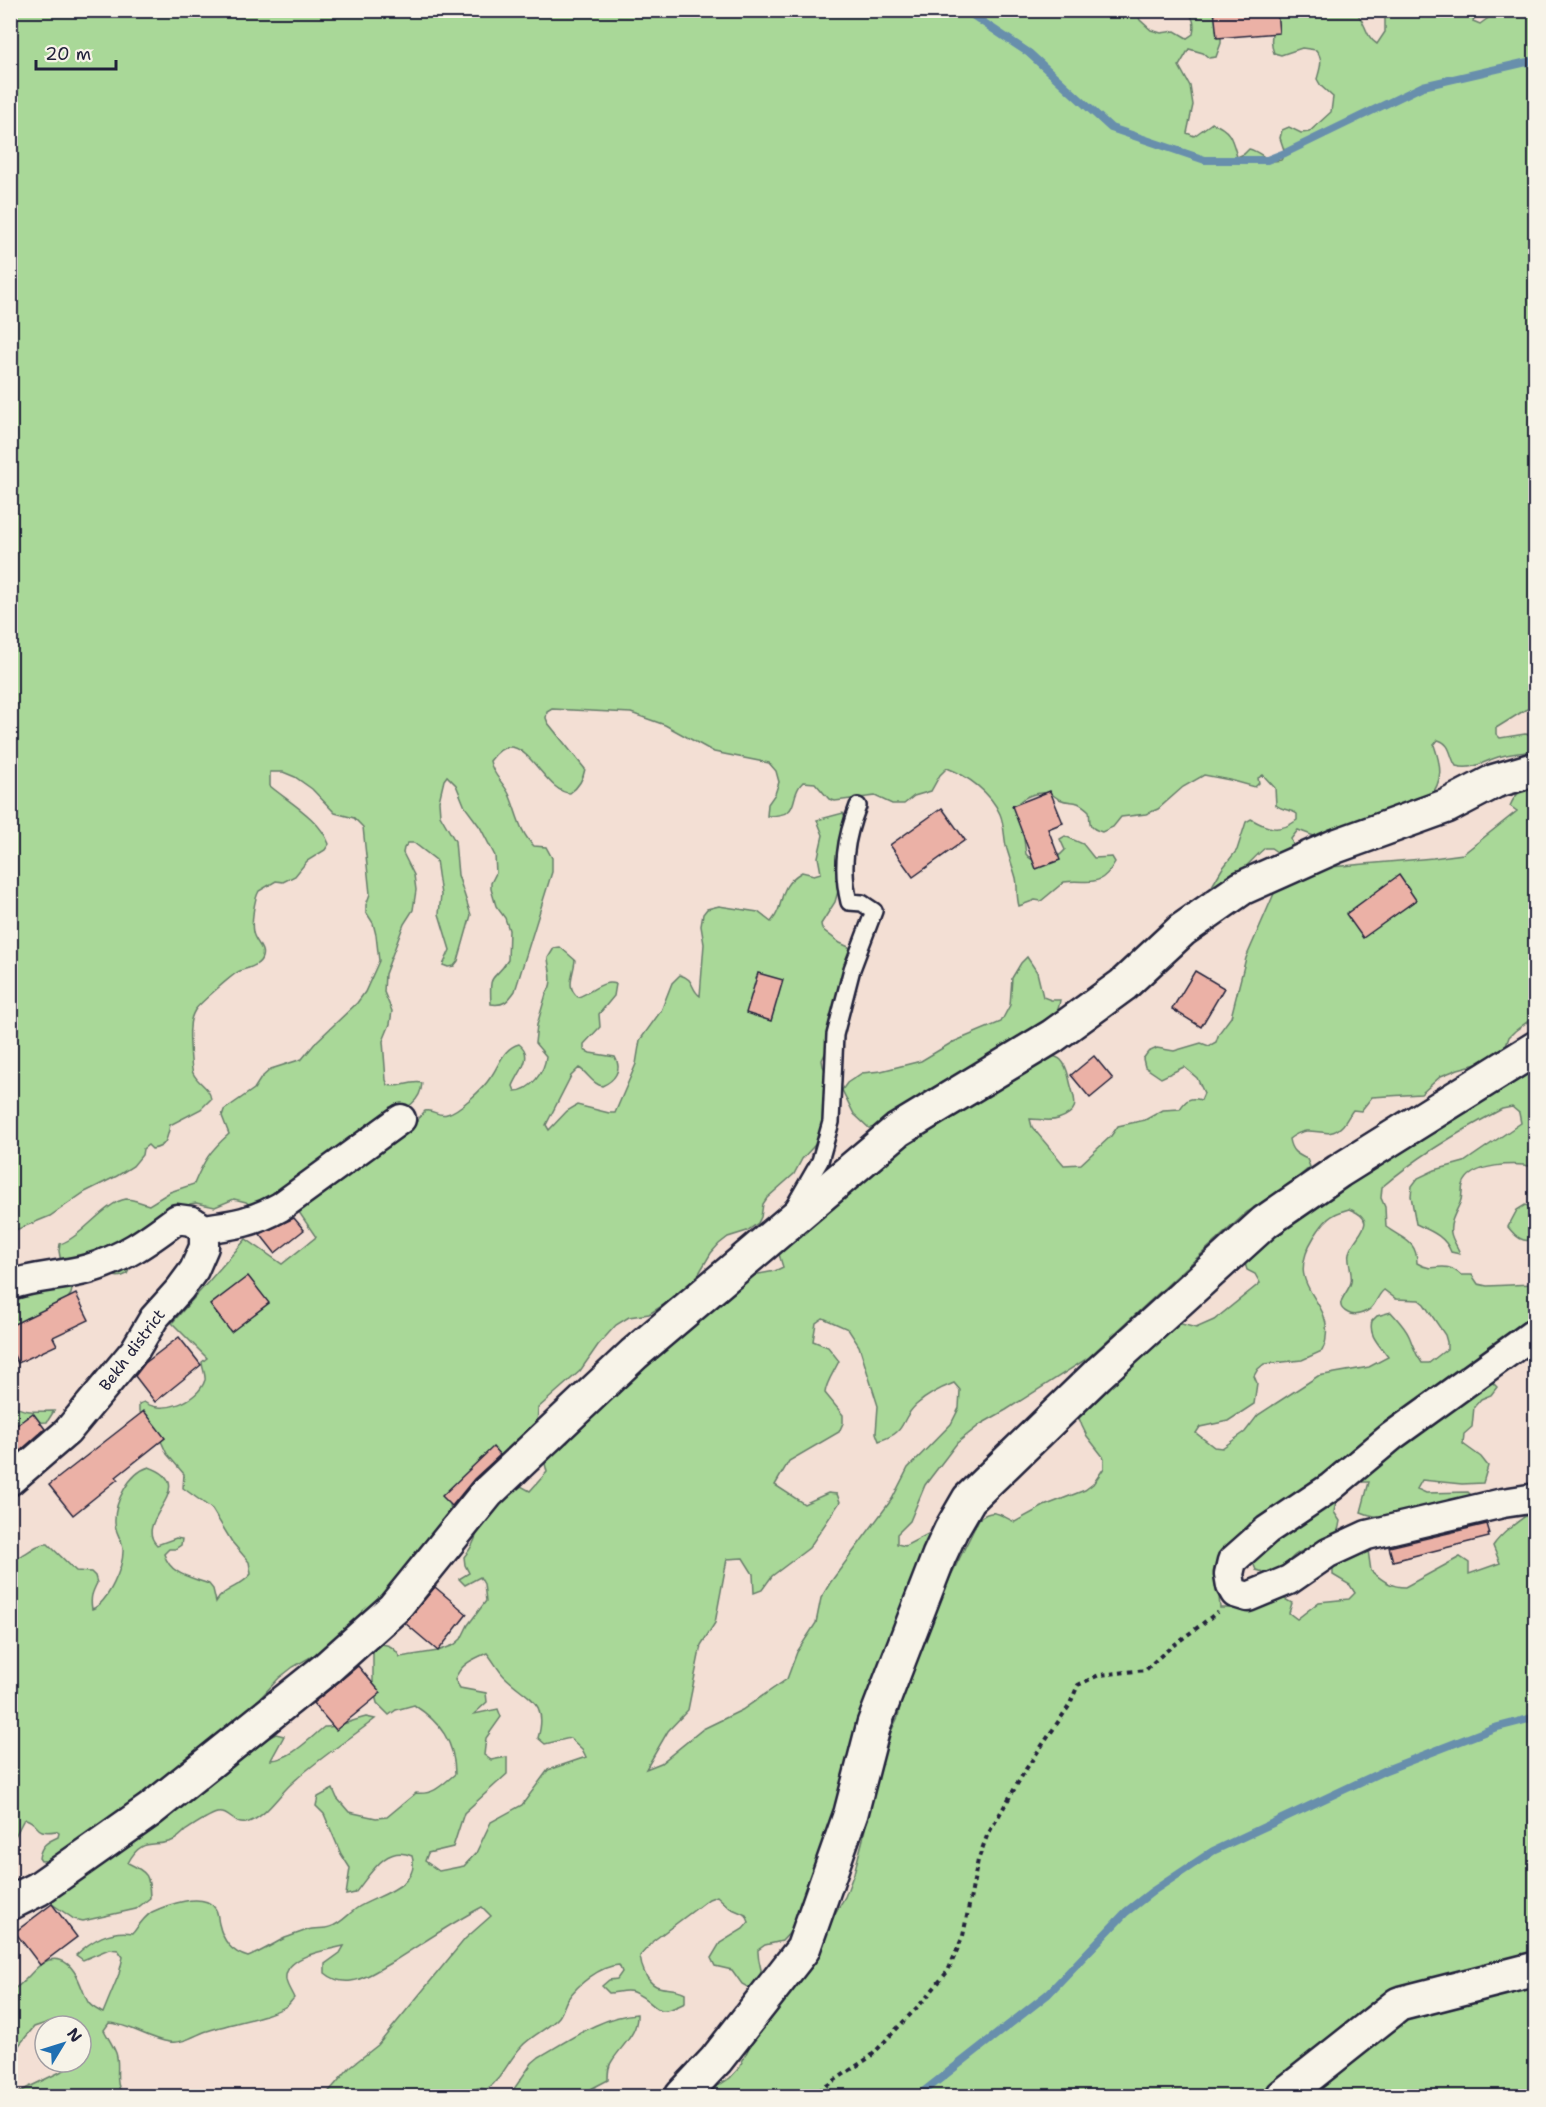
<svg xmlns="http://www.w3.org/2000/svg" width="1546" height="2107" viewBox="0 0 1546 2107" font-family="'Shantell Sans',sans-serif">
	<rect width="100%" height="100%" fill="#f3dfd4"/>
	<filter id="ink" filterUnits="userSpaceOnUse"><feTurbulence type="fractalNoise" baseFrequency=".0167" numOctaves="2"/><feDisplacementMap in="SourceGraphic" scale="12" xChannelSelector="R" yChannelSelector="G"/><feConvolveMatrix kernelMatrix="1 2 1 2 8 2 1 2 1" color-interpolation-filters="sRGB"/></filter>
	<g filter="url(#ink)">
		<!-- green -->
		<path fill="#a9d898" stroke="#667d6a" stroke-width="1.5" fill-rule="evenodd" d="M1136,10L1140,20L1151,30L1161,33L1175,31L1187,38L1193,34C1195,25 1194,14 1184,11H1221V43L1216,57L1209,58L1203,53L1189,49L1179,66L1190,86L1193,105L1187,133L1194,136L1212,123C1231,130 1232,139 1237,157L1244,154L1249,149C1262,152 1267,164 1281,160L1285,153L1280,138L1282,130L1289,127L1301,133L1309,132L1331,112L1333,97L1321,86L1317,79C1320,68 1324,60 1316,50L1302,48L1281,55L1274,53C1268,40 1275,25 1275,11H1354C1366,19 1364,36 1377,44L1385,32V11H1478L1473,21L1480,24L1498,11H1535V706L1525,710L1496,728V734L1500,738L1525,734L1535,735V750C1525,753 1513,753 1502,756C1485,760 1474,771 1456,766C1449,756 1452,744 1438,740L1434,745C1441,765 1444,781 1429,798L1319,838L1298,830L1291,839L1293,845L1291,851L1280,854L1271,848H1265C1251,859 1230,889 1212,886L1222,869L1237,850L1246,822L1251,819C1268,829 1280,833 1297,820V814C1291,809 1283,811 1276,805L1275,788L1263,775L1258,778L1259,783L1255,787L1230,780L1204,775L1183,787L1158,809L1146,814L1121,817L1113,827L1102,832C1086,827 1091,823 1089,811C1074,797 1073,805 1059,799C1056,798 1054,795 1051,794C1041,790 1026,796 1019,802L1026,854C1035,867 1056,861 1065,850L1060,839L1065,836L1083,844L1094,858L1112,857L1115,862C1099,891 1087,878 1064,882L1041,901L1035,900L1019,906C1016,896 1018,887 1016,878C1013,867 1009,857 1006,846C1004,836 1004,823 1000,814C991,793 968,776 947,768L940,775L931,791L914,796L904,804H892L875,796L835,801L829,799L815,783L803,782C787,797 804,816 767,816L768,804L775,794L779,782L776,771L769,763L714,752L665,725L631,713L552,709L547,712L546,718L548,723L585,769C583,780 579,787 570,793C542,793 521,716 490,761C492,774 503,782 509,794C517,812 519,832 534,846L546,847L552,858V872L515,991C508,1001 504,1006 491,1004C489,969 493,984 508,960L509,930L505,918L496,906L491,889V883L496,873L495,856L480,827L465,807L456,785L447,776L444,780L439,801L440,815L455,841L458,875L471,915L458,961L454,966L448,967L443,965L450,950L439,914L441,895L436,860L414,843H408L404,848L403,853L414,875L416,890L413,910L404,924L385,974L384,992L392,1011L390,1024L383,1041L386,1080L388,1085C401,1089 409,1080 422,1083C421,1099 406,1115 390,1107L389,1112L399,1137C413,1132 416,1120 425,1111C433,1109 438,1117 447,1114C459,1111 483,1089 490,1078C499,1066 503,1048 519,1044C535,1056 518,1073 513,1086L515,1091C531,1091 545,1071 546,1056L535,1043L537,1025L546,994C555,982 549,971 548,958L554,948L560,947L575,960C574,974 565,987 578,997C591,993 603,979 616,984L614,996L599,1014L600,1027L584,1044V1050L590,1053L615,1057C623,1070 614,1081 602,1086C592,1084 588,1073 579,1068L571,1076L546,1125L549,1130L567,1111L577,1105L609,1113H615L636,1064L640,1040L661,1011L672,983L680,975C695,979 690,989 700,996L704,944L701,926L703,914L707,909L719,906L758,912L771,922C787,904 775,888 802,872L814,875L821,873L818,857L823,835L817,820L843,813L846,818L841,835V853L837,864L840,884L835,902L821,924L822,929L840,943L853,949V965L843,973L828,1047L822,1060L823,1066L829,1077L825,1134L802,1159L794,1174L767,1198L763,1204L761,1217L758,1223L747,1231L728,1237L719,1244L711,1253L698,1275L683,1293L649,1314L629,1317L616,1325L598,1345L580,1371L538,1408L537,1426L501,1457H496L451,1499C448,1510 453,1513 461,1520L378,1599L376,1604L328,1647L293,1667L279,1678L234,1726L140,1806L54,1860L41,1861L39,1858C41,1845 47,1842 58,1837L59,1833L56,1831C33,1835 41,1824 26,1819L23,1821L11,1844V1558C25,1559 33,1543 48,1544L76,1571L91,1572L95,1576L97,1583C92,1593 90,1598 92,1609C108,1603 124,1566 123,1549C122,1540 115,1532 115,1523C114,1502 129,1473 149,1467C203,1486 131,1520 157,1545L176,1538L182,1539L181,1545L175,1549H169L164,1554C171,1576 192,1577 209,1584L213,1589L216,1602C224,1588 241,1587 251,1574L249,1562L232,1542L212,1509L183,1488L184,1474L167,1454L154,1426L139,1411V1404L144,1402C162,1415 198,1402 205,1380C206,1375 202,1368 202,1362L207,1358L172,1323L246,1239L282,1264L316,1237L299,1212L293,1209L251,1206L246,1202L234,1199L215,1207L196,1203L190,1204L123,1256L130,1268L127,1274C116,1280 111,1275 102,1268L74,1281L71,1294L58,1312L26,1318L11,1340V1290L61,1262L59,1251L60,1244C81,1238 105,1202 126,1199C133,1199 142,1203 149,1205L170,1192L194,1184C204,1160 210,1151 229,1134L222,1116L224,1110L254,1089L261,1078L271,1069L302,1059L317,1041L357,1003L365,992L379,961L376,935L373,923L366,912V905L370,894L363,827L354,818L335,813L312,789L295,777L283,772H270V786C289,802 320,819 329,844L325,850L307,861L295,876L283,882L276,881L259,891C254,900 251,923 253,932C254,941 265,948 262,957C260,966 247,968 240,971C235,972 198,1005 195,1010C192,1015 190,1022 190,1028C189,1034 191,1070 193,1073C198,1084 209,1086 211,1099L201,1109L170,1125C167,1138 167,1147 152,1149L148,1145L143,1149L142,1155L133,1166L117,1176L85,1192L50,1216L11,1232V11Z
			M1535,785V1016L1515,1031L1509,1037L1506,1046L1499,1053L1484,1062L1458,1069L1441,1076L1421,1094L1372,1097L1361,1111L1353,1110C1349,1115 1346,1122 1342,1126C1331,1138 1319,1130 1306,1131C1299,1132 1294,1135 1289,1139C1291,1151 1296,1154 1307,1159L1310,1167L1280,1193L1247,1212L1088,1358L1006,1410L981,1424L957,1443L925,1485L910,1521L897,1534V1544L905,1546L928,1534L936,1533L847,1775L794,1928L782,1941L765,1945L758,1950C757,1969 771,1975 749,1988L742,1984L732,1970L715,1966L711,1958L720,1943L743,1929L749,1922L746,1915L730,1908L717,1896L709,1899L653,1941L640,1956C641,1966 646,1981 656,1986C664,1990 674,1987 685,1993V2003C651,2020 660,2003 633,1992C626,1989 617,1993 609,1993L602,1986L609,1980L617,1979L622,1972L619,1965C600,1966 578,1984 567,2000C564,2005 563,2012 559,2017C551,2027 532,2035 522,2046C509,2059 502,2079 487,2089L479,2088L471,2090L468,2096H325L350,2067L378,2045L465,1939L491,1916L482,1907C451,1923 423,1943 394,1961C381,1968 366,1979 351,1981C342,1982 332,1979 325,1973V1964L340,1953L344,1946C327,1950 283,1956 286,1980C287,1986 292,1993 294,1998C292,2000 290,2003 288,2005C271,2017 226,2024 204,2032C194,2036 181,2044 170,2042C148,2039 130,2024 109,2023L104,2030C108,2038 113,2045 116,2053C121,2067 112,2085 125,2096H15L27,2088L81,2062V2026H62L52,2021L34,2027L11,2055V1990C28,1985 38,1954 60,1960C77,1965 81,1989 88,2002C92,2008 98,2010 103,2013L119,1974L123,1957L118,1950L109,1949L83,1960L76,1955C92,1940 110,1929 133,1933C138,1926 145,1916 152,1912C167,1905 202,1892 214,1907C219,1912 217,1917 219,1924C223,1941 231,1952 248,1957C261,1952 273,1944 285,1938C294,1935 303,1931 312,1929C318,1928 325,1929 330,1927C341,1924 348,1914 357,1908C377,1895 421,1887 412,1856C385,1844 370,1875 355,1893L346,1895L350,1868L341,1854L324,1814L316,1806L318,1797L333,1789L337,1798L349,1812L376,1818L387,1817L416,1793C434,1795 442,1785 455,1774C455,1742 440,1722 414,1705L396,1710L389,1715L377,1703L373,1687V1650L378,1644C389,1644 394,1647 400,1657L438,1651L454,1645L461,1639L468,1625L486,1601L484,1584L480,1577L465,1585L459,1579L469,1573L465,1565L464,1557C475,1544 475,1537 482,1522C488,1506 507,1493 521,1486L530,1491L547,1472L543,1455L559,1438L567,1443L584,1423L587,1415L748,1276L775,1271L783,1267L778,1251L864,1170L1044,1053C1049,1055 1057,1056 1061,1060C1067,1066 1068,1074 1070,1082C1074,1100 1083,1110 1058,1119C1050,1122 1038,1119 1030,1119L1032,1127L1064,1165L1081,1164L1111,1136L1118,1126L1145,1120L1163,1110L1180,1109C1186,1099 1191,1097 1201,1100L1204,1093L1197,1078L1184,1067L1161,1078L1145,1067L1143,1059L1148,1052L1157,1048L1174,1051L1201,1043L1209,1046L1216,1042L1219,1033L1231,1017L1246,958L1276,889L1331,867L1433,858L1463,854L1517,811L1510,806C1515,794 1523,787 1535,785ZM823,1318L848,1329L859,1346L878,1406L876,1433L879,1441C909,1431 898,1422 916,1405C926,1396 941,1388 954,1383L960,1390L959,1408L951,1424L908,1468L892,1499L830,1583L821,1598L816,1623L797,1652L787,1679L742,1710L703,1729L661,1763L646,1769L668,1731L688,1710L701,1645L715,1623L727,1559L743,1558L753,1574L754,1593L762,1590L772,1576L809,1548L840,1502L837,1494L828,1493L804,1504L775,1485L789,1461L839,1432L843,1423V1415L825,1393C826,1382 834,1372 839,1361L828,1347L813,1341L816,1323ZM487,1653C493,1660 498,1670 504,1676C527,1699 549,1700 538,1738L545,1744L570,1738L582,1749L586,1757L548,1770L522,1805L491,1822L476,1853L464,1866L439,1871L425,1861L428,1853L453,1847L464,1813L507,1774V1757L491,1760L484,1755L486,1738L501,1717L498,1709L474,1714L487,1702L486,1693L460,1688L455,1680C459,1665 473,1659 487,1653Z
			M1027,957L1037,972L1043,997L1051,1000H1060C1059,1007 1058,1012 1053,1017C1017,1051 962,1068 920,1095C906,1105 893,1115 881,1128H869L854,1114L842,1090L847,1083L862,1073L881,1071L921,1061L951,1043L1001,1022L1010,1005L1012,978L1021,963Z
			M1535,1061V1167C1518,1163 1470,1162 1463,1185C1461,1191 1463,1196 1460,1203C1456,1212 1449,1223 1451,1233C1452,1240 1458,1247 1460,1254L1451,1252C1445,1236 1431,1231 1416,1224L1411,1196L1412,1186L1418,1178L1435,1170L1464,1162L1521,1123L1519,1113L1512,1107L1502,1109C1460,1131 1418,1156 1382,1187L1381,1198L1385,1207L1386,1227C1402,1239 1417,1240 1417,1263C1436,1275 1442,1258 1461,1275H1472L1478,1284L1487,1286L1535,1284V1319L1471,1361L1469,1371L1488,1378L1497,1387L1491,1395L1481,1399L1474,1407L1472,1427L1464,1434L1463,1444L1481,1457L1488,1466L1483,1483L1462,1484L1422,1480L1417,1489L1426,1493L1468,1492L1475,1499C1441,1507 1396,1527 1361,1512L1369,1482H1360L1336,1502L1334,1512L1340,1521C1336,1553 1314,1541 1295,1555C1288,1561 1283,1569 1275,1575L1256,1570L1252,1560L1270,1522L1250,1523L1217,1571L1220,1608H1229L1238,1603L1283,1598L1292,1603L1289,1613L1297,1619L1319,1602L1349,1599L1355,1593L1350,1585L1333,1575V1566L1359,1544L1368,1550L1371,1571C1382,1580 1390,1587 1405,1587L1460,1557L1469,1563V1574L1500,1563L1493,1546C1499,1536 1524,1515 1535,1511V2096H708L712,2090L730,2078L739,2068L770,2004L804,1977L810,1969L831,1920L845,1897L854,1873L863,1839L876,1771L885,1744L898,1717L905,1679L927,1624L979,1519C994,1507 999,1515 1015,1522L1044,1506L1085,1490L1093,1484L1104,1468V1458L1087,1436L1082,1426L1079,1418L1082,1409L1178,1323L1196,1328L1214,1320L1260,1283L1255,1274L1247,1270L1243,1257L1256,1242ZM1349,1209C1382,1222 1354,1234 1349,1253C1347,1262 1353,1273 1351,1282C1349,1293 1331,1305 1348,1313C1353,1316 1361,1314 1367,1311C1376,1307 1376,1296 1384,1290L1396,1299L1419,1300L1424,1304L1445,1335L1447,1342V1349L1429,1363H1422C1414,1352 1414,1348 1409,1336C1405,1327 1397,1319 1391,1312L1377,1316L1372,1321C1368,1336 1380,1345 1388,1357L1369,1367L1318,1376L1258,1415L1245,1432L1222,1448L1214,1447L1196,1433L1200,1427L1228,1421L1254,1404L1257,1383L1254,1376L1258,1369L1264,1364L1302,1360L1322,1351C1324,1347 1326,1342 1326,1337C1332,1297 1282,1289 1314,1237C1324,1221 1330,1214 1349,1209Z
			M1525,1205L1535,1208V1238C1524,1245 1515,1236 1508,1227L1517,1210Z
			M11,1404C25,1414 38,1411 54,1411L47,1422L20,1423L11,1429Z
			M366,1717L375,1719C347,1741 316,1760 291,1784C277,1797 265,1818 246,1823C234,1826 229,1810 217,1813C207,1816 194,1825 185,1831C182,1834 178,1838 174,1840C155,1849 142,1835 128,1863C149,1873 149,1875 150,1898L136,1909L83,1921L74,1919L52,1904L53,1896L161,1813L210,1785L268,1738L276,1734L284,1736L271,1760C291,1759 309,1739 324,1727C338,1728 352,1720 366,1717Z
			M637,2014C638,2034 622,2045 612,2061C608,2066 608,2073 608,2080L585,2092L580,2096H564L559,2091L550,2096H509L532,2063L539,2057C569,2040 602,2016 637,2014Z"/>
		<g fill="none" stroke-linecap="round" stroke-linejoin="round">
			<!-- stream -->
			<path stroke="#688fac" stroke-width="8" d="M965,10L1029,53L1111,128L1205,160H1267L1285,153L1423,86L1536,60
				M918,2096L1048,1994L1126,1912L1153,1891L1213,1851L1386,1770L1494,1728L1536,1717"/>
		</g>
		<!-- building -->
		<path fill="#ebb1a6" stroke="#22223b" stroke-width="1.5" d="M1214,10H1277L1279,33L1217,38Z
			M1050,791L1063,823L1048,829L1060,860L1036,869L1012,806Z
			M942,808L965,840L913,877L890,845Z
			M1399,875L1416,900L1363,938L1346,914Z
			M1195,971L1224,988L1201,1027L1172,1009Z
			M758,973L783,980L771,1021L746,1013Z
			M1094,1056L1113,1079L1090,1098L1071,1075Z
			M294,1218L304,1230L275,1253L260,1234Z
			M248,1276L269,1303L231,1332L210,1305Z
			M76,1294L89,1320L53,1337L57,1345L18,1363L10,1348V1326Z
			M179,1337L201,1365L155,1402L135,1376L145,1363Z
			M144,1411L165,1438L116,1477L118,1479L73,1515L49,1485Z
			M33,1413L45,1429L20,1451L10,1438V1430Z
			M493,1447L500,1455L474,1479L452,1506L442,1496Z
			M1487,1524L1490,1534H1488L1489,1537L1393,1561L1389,1547Z
			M435,1587L467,1614L438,1651L405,1623Z
			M358,1666L381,1693L336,1730L313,1703Z
			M52,1904L77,1937L40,1965L15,1932Z"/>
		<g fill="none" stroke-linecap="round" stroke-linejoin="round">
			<!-- service casing -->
			<g stroke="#22223b" stroke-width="20">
				<path id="service" d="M794,1206L820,1161L831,1122L835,1035L852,969L874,911L862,903L849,902C841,868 845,839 858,806"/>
			</g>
			<!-- minor casing -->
			<g stroke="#22223b" stroke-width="33">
				<path id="minor" d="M10,1285C36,1276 63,1276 88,1269C123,1259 149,1240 177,1219L192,1221L204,1229C233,1225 254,1222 280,1207L401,1119
					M1536,1332L1392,1436L1331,1487L1267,1530L1232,1561L1229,1574L1231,1586L1235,1593L1248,1597L1289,1580L1328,1553L1367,1535L1503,1503L1536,1498
					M10,1481L67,1432L135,1350L154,1318L180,1289L194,1270L204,1247V1229"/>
			</g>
			<!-- tertiary casing -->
			<g stroke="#22223b" stroke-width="38">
				<path id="tertiary" d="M10,1903L38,1889L150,1810L327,1668L394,1608L487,1493L634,1354L898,1130L1053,1036L1123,985L1182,930L1242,888L1336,846L1447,806L1495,781L1536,769
					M682,2096L716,2060L803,1949L851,1813L874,1724L939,1556L951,1530L969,1499L1098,1374L1265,1222L1339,1171L1536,1048
					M1283,2096L1399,2004L1536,1969"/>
			</g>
			<!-- path -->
			<path stroke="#22223b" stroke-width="4" stroke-dasharray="4.5 4.5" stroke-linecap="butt" d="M811,2096L870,2057L925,1999L948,1971L963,1936L978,1860L987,1836L1026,1769L1069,1706L1078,1685L1099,1675L1146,1670C1167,1647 1194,1632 1217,1612"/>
			<!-- service -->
			<use href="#service" stroke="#f7f3e8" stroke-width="15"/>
			<!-- minor -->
			<use href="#minor" stroke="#f7f3e8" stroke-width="28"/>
			<!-- tertiary -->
			<use href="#tertiary" stroke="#f7f3e8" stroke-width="33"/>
		</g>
	</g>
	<g text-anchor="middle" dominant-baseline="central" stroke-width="5" stroke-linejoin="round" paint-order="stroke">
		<!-- street labels -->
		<g font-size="16" fill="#22223b" stroke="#f7f3e8">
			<text transform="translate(132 1350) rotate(-53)">Bekh district</text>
		</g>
	</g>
	<!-- margin -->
	<rect width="1546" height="2107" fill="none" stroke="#f7f3e8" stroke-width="36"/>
	<rect x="18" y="18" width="1510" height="2071" fill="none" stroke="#22223b" stroke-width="2" filter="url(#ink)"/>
	<!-- north arrow -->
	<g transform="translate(63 2044) rotate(52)"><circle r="28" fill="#f7f3e8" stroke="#a29fa3" stroke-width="1.5"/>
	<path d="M0-4.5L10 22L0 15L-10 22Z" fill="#1f6fb2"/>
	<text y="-9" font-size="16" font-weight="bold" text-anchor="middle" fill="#22223b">N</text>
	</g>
	<!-- scale -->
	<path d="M36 60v9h80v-9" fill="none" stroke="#22223b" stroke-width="3"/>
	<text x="45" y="60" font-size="18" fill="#22223b" stroke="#f7f3e8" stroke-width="4.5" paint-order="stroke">20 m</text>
</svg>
